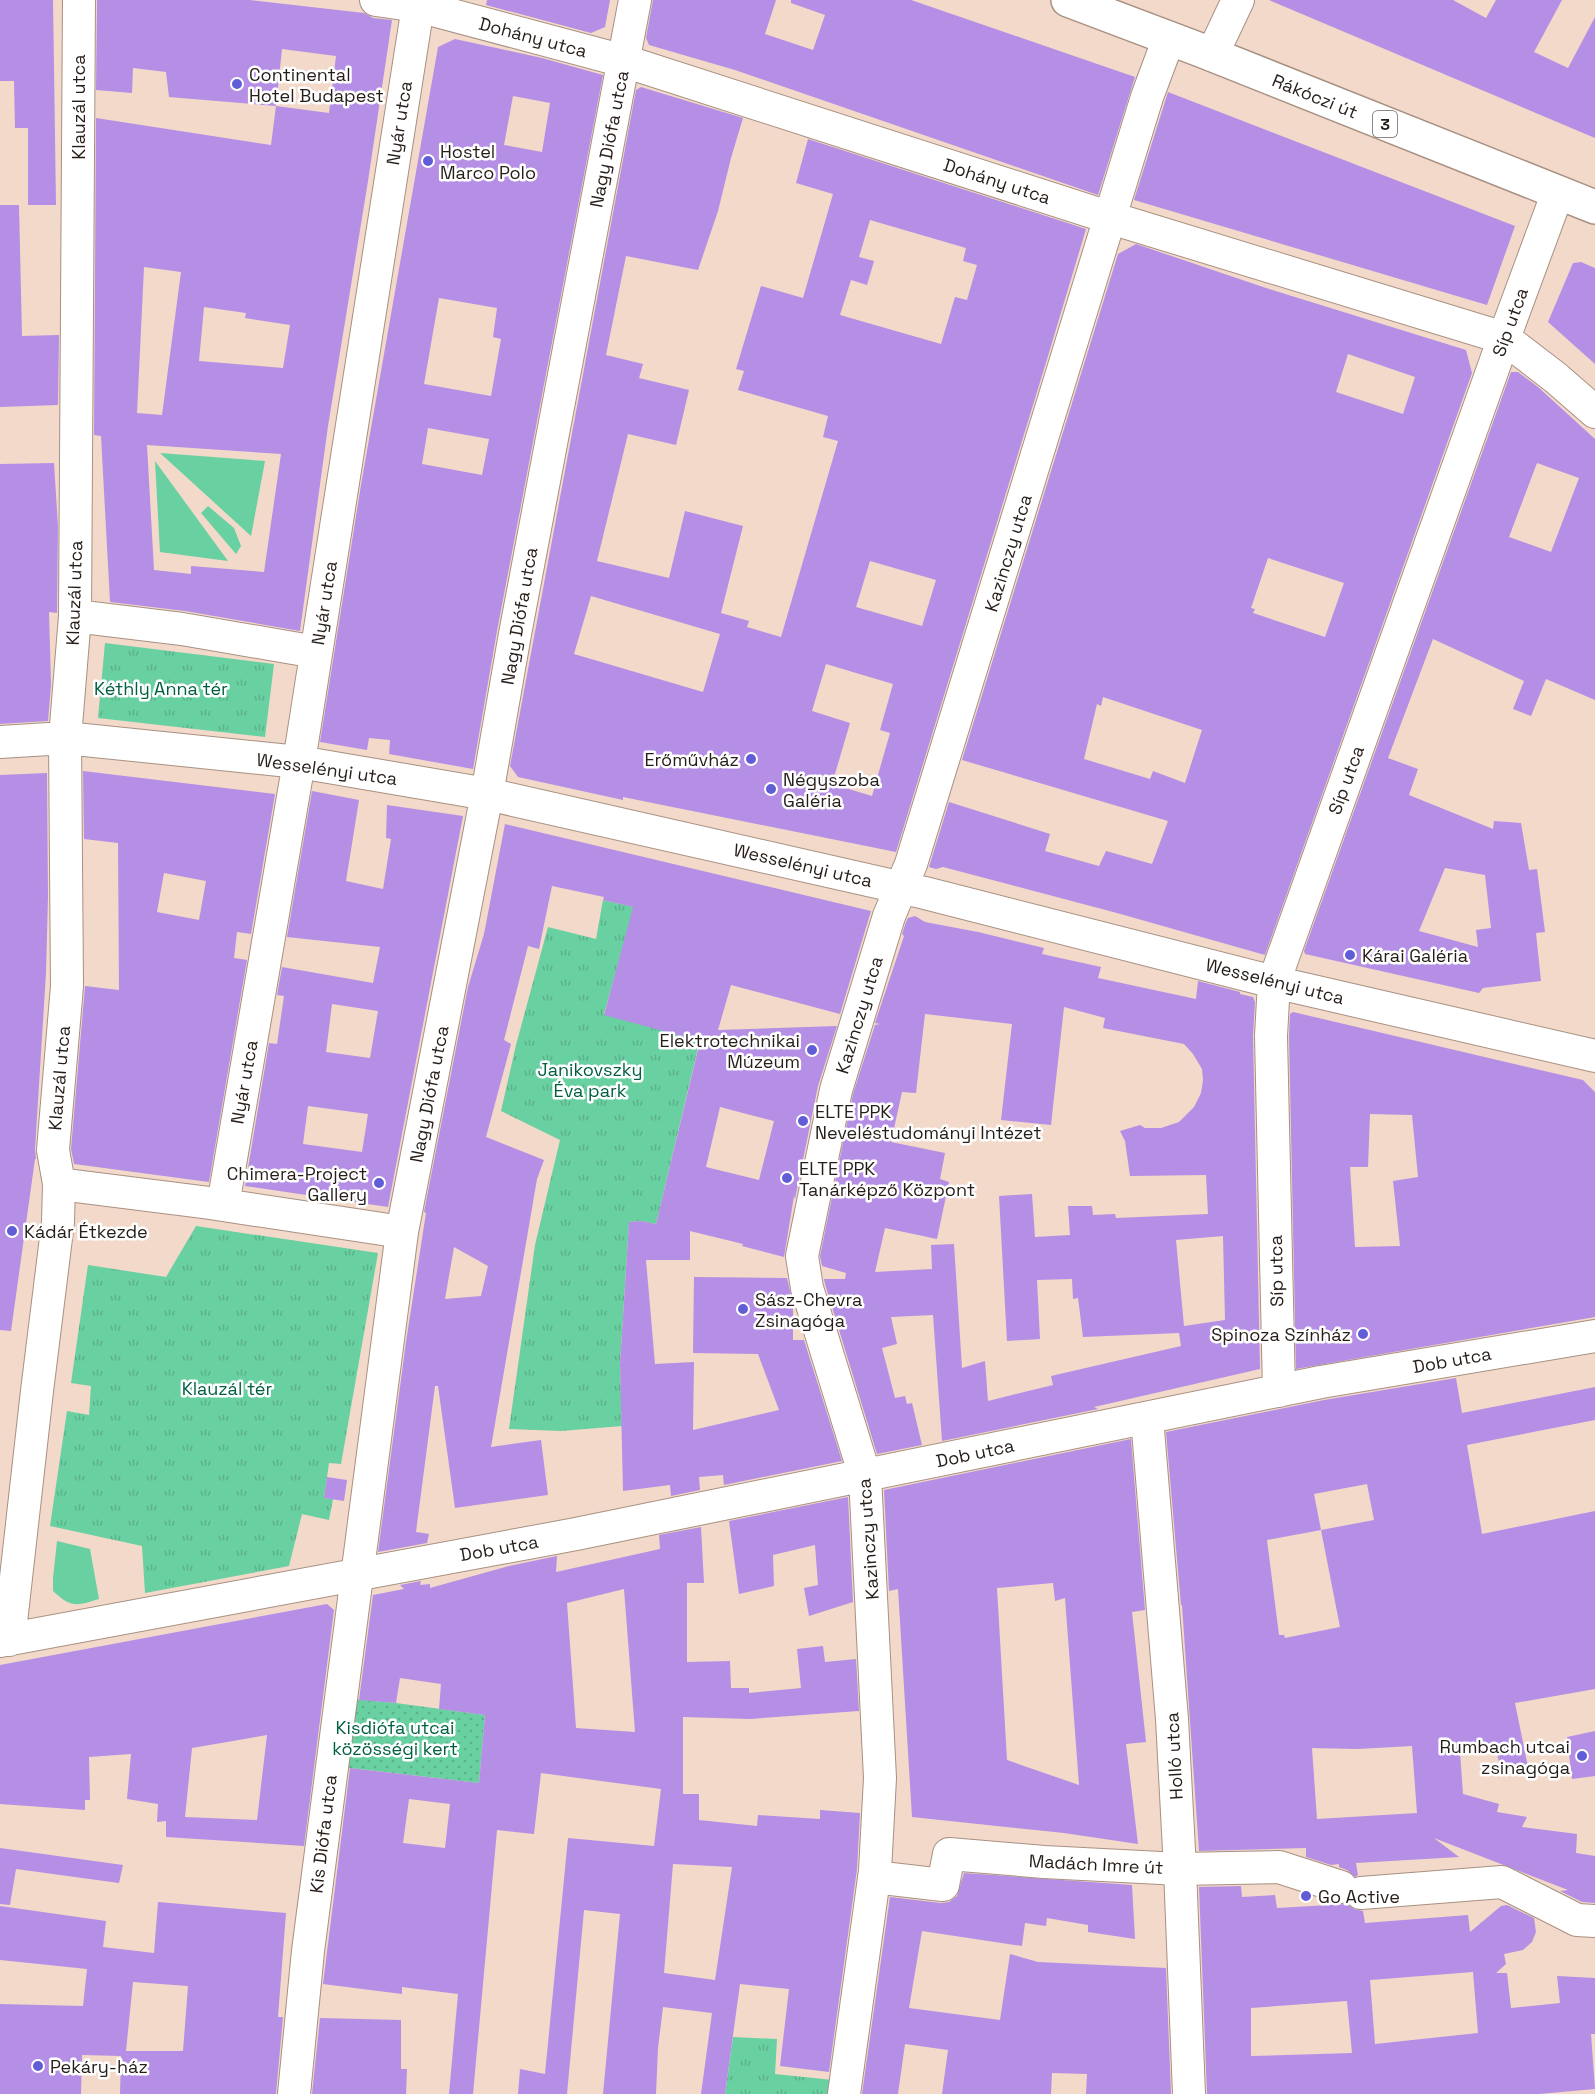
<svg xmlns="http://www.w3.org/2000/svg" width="1595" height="2094" viewBox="0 0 1595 2094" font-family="'Space Grotesk',sans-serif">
	<defs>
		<pattern id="park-tufts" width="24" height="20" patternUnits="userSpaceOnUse" patternTransform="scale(1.5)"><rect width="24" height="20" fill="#69d0a1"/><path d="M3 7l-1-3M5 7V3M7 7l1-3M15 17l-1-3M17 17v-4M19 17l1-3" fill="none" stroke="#5bb28a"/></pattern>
		<pattern id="garden-dots" width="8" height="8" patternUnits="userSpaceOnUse" patternTransform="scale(1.5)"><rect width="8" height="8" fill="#69d0a1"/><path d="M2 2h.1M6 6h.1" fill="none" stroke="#5bb28a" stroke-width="1.8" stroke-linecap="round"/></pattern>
	</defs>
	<rect width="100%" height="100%" fill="#f2d9c9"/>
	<!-- grass -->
	<path fill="#69d0a1" d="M160,453L265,461L251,536Z
		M155,461L228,561L160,552Z
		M208,506L234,528L241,546L236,554L201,513Z
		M57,1541L90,1549L99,1599C77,1606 71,1608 53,1591V1578Z"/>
	<!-- park -->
	<path fill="url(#park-tufts)" d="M105,643L274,664L265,737L98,718Z
		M603,900L634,907L604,1014L698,1040L697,1052L656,1224L641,1221L629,1222L620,1364L622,1426L561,1431L509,1429L535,1245L560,1140L501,1111L516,1045L548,927L596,939Z
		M196,1226L378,1253L341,1464L329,1463L324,1498L333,1499L329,1520L302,1514L289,1566L145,1593L142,1546L50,1526L67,1411L89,1415L91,1386L71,1383L88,1265L166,1277Z
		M733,2037L777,2039L775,2074L833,2080L832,2094H725Z"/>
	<!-- garden -->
	<path fill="url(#garden-dots)" d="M352,1699L396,1703L485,1715L479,1783L342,1767Z"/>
	<!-- building -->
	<path fill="#b48fe5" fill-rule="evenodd" d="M0,0H53L56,205H28V128H15L14,81H0Z
		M97,0H250L364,13L373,18L392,20L368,181L328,426L300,631L185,611L110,602L101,436L94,435L96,118L271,145L276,106L169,97L166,72L133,68L132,93L96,90ZM282,49L336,56L329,113L276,106ZM144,267L181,272L162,415L137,413ZM204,307L246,313L245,318L290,325L283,368L199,361ZM147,445L281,454L264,572L191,566V574L154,570Z
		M487,0H610L605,27L591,33L486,5Z
		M653,0H776L765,34L813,50L825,15L791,3V0H911L1135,77L1098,195L735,70L649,45L646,38Z
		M1269,0H1453L1486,18L1496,0H1562L1534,52L1568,68L1595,17V138Z
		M455,39L542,58L603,75L497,631L473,769L389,754L390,740L369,738L367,750L320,742L361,485L438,47ZM513,96L550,103L542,152L504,145ZM439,298L497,308L493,337L501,339L491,396L424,384ZM428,428L489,439L482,475L422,464Z
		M641,87L743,118L731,158L718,211L698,270L626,256L606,355L643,364L639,378L689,390L676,445L628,434L597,561L669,578L685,511L743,526L721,613L749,621L747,627L781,637L838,441L823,437L828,416L738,390L744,371L736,369L761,286L803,298L833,194L796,183L808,139L1086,229L1048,356L896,852L623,797V800L518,777L510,766L636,90ZM870,220L966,248L963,261L977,265L967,300L955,297L941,344L840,315L851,280L867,285L874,261L859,257ZM870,561L936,580L922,626L856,607ZM591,596L720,634L703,692L574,654ZM826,664L893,684L880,730L890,733L872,796L832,784L850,723L812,711Z
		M1168,92L1515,226L1487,305L1134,200Z
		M0,205H19L22,336L59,335L58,405L0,407Z
		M1136,244L1266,288L1466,350L1472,373L1265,955L1117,913L943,867L936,869L929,867L949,802L1050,834L1045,851L1099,866L1106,851L1152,864L1168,821L962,760L1118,254ZM1348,354L1415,377L1403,414L1336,392ZM1268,558L1344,583L1325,637L1253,613L1255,609L1251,608ZM1103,697L1202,730L1185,783L1153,771L1150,779L1084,759L1097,704L1101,706Z
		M1581,262L1595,268V364L1548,322L1573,263Z
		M1511,372H1518L1538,387L1595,439V700L1546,679L1531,716L1513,709L1524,681L1433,639L1388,758L1418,769L1409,795L1493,829L1494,821L1521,823L1529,870L1537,869L1545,932L1536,933L1541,981L1483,988L1479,993L1305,954L1304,951ZM1537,463L1579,478L1551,552L1509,537ZM1445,868L1485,875L1491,928L1476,930L1478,947L1419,931Z
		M54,463L58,526L57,613L49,612L51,685L48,721L0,724V464Z
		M83,771L275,794L251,934L237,932L234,958L247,960L209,1182L74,1164L71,1149L85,986L119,990L118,843L84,839ZM164,873L206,881L199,920L157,912Z
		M47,773L48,897L46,973L35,1149L36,1159H35L11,1331L0,1330V775Z
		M312,791L359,800L346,881L383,889L391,839L386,838L387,805L463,816L388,1207L245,1186L269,1043L277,1044L284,996L277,995L282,967L373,983L380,947L287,937ZM332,1004L378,1011L370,1058L326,1052ZM308,1106L368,1114L362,1152L303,1144Z
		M505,824L871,911L840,1014L731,985L718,1030L837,1026L818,1086L795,1199L794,1196L784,1257L742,1246L743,1244L690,1231V1260H646L655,1364L694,1362L693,1430L779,1410L758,1354L693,1353L694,1277L787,1278L793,1304V1340H804L842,1461L724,1485L723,1475L699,1477L700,1490L671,1496L670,1485L623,1491L620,1364L629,1222L641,1221L656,1224L700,1041L604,1015L633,907L603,900L604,897L552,886L539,949L528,946L504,1040L511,1044L486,1137L544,1160L537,1179L491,1447L541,1440L548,1495L455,1508L438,1386H435L416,1532L429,1534L427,1543L378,1552L406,1342L426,1213L424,1212L468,987L484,934ZM720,1107L774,1121L759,1180L706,1167ZM454,1247L488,1266L481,1296L445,1299Z
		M915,916L925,922L978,932L1044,948L1042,954L1101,967L1098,978L1196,999L1198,981L1240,992V994L1253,997L1255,1002L1253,1036L1260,1369L1094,1407L1098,1409L942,1441L933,1315L891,1317L897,1344L882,1348L895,1398L905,1396L907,1404L912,1403L922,1445L877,1454L825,1284L824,1279H845L846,1273L822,1266L820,1256L853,1094L875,1025L880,1024L875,1023L904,936L902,934L906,922L908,918ZM1064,1007L1105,1018L1103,1028L1184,1044L1193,1054L1202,1069L1203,1080L1201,1093L1194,1107L1179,1122L1161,1128H1145L1140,1125L1120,1131L1125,1141L1130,1176L1206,1175L1208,1214L1116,1218L1115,1214L1093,1215L1092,1206H1068L1070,1235L1035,1237L1032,1194L999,1196L1007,1341L1040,1339L1037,1280L1072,1279L1073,1299L1078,1298L1083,1337L1179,1333L1181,1346L1051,1376L1053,1385L988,1401L985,1361L962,1368L954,1244L931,1245L932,1269L875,1272L885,1228L937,1239L949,1182L940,1179L945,1153L891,1142L902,1092L916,1093L925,1014L1012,1024L1001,1120L1051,1125ZM1223,1236L1225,1320L1184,1326L1176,1240Z
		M1293,1012L1583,1080L1595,1092V1317L1296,1369L1289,1036L1290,1014ZM1370,1114L1412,1115L1418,1177L1393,1181L1400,1246L1355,1247L1350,1167H1368Z
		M1456,1378L1462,1413L1595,1387V1420L1467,1445L1482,1534L1595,1511V1689L1515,1703L1530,1777L1500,1766L1495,1745L1460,1752L1463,1794L1499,1804L1497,1812L1527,1817L1522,1827L1577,1834L1576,1853L1595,1856V1903L1582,1902L1560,1891L1568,1890L1434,1838L1459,1857L1356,1863L1358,1875L1355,1877L1347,1870L1339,1867V1864L1331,1865L1306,1857V1848L1199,1851L1182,1605H1181L1166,1432L1324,1400ZM1367,1484L1374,1520L1321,1530L1314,1494ZM1321,1530L1340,1627L1285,1638L1284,1635H1279L1267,1540ZM1412,1746L1417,1813L1317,1819L1312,1748L1358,1749Z
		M1131,1439L1145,1610L1132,1612L1146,1742L1126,1744L1138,1844L1064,1833L912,1817L898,1589L889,1591L884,1490ZM1053,1583L1055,1601L1065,1598L1079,1785L1007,1760L997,1588Z
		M327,1477L347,1480L344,1501L324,1498Z
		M848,1497L853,1602L809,1616L804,1588L818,1585L815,1545L773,1555L774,1586L739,1594L729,1521Z
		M701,1527L704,1583H687V1662L730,1661L731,1688H749V1693L801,1688L797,1649L823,1646L825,1662L856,1659L859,1711L750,1719L683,1717V1794H699V1820L757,1826L758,1815L820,1819V1810L860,1813L857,1869L829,2072L780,2066L789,1989L740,1984L725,2094H701L712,2013L663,2007L658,2048L656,2094H603L620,1914L584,1910L567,2094H518L520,2069L545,2074L568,1838L654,1846L661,1789L541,1773L534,1834L497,1830L473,2094H449L458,1994L402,1987V1994L323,1984L350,1768L479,1783L485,1715L439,1709L441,1684L400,1678L396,1703L359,1700L373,1595L404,1589L400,1585L421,1581L420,1585L430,1584V1588L509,1566L557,1556L556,1572L660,1549L659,1535ZM624,1589L635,1732L576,1728L567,1603ZM409,1799L450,1804L445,1848L403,1843ZM673,1864L732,1867L715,1980L664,1973Z
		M327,1604L334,1610L304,1846L166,1837V1821L157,1822L158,1804L127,1799L131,1754L89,1757L90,1800H85V1810L0,1804V1665ZM267,1735L257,1820L185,1817L192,1748Z
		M1595,1731V1776L1572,1779L1567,1737Z
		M0,1848L123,1865L119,1883L16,1869L10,1905L0,1904Z
		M964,1873L1132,1885L1135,1939L1088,1932V1925L1047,1918L1046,1926L1025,1923L1022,1946L922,1931L909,2008L1000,2020L1010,1954L1038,1962L1166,1968L1171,2094H1086L1087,2074L1052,2073L1051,2094H942L948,2050L905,2044L898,2094H862L890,1897L941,1903L949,1902L957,1896Z
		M1241,1886L1242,1897L1275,1895L1277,1908L1347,1904L1354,1909L1363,1911L1365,1923L1468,1915L1470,1932L1501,1906L1507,1905L1534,1918L1536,1932L1532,1942L1523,1950L1504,1954L1506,1964L1496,1973H1507L1511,2008L1560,2003L1557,1976L1595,1978V2034H1591L1595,2089L1539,2094H1207L1199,1887ZM1473,1972L1478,2033L1375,2044L1370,1980ZM1347,2001L1352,2053L1251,2056V2008Z
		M158,1902L286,1913L278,2017H283L276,2094H120L121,2056L82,2055L81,2094H0V2004L83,2006L87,1969L0,1960V1906L106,1921L103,1947L154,1953ZM133,1982L188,1986L183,2051H126Z
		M320,2018L401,2020V2069H407L406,2094H312Z"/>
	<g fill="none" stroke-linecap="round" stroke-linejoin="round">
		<!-- minor casing -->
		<g stroke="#a89182" stroke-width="34">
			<path id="minor" d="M376,0L418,6L624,61L1111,218L1504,338L1556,378L1595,412
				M1212,55L1238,0
				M75,616L182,629L316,652
				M0,742L65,738L299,762L487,794L925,893L1274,982L1595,1056
				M59,1184L210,1203L402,1232L308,1951L294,2094
				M223,1205L299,762L419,0
				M402,1232L487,794L515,634L635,0
				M1279,1391L1271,1036L1274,982L1504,338L1558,192
				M1147,1418L1172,1719L1180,1869L1189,2094
				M9,1640L37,1391L58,1222L59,1184L53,1150L67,986L65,738L75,616L79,0
				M0,1641L576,1534L1321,1382L1595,1336
				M874,1877L943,1885L949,1854L1044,1862L1180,1869L1279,1867L1341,1887
				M1361,1893L1502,1882L1577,1920L1595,1921
				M844,2094L875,1871L880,1778L865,1476L807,1288L802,1256L836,1090L889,916L911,864L1147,97L1169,38"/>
		</g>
		<!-- major casing -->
		<g stroke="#a89182" stroke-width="36">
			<path id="major" d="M1068,0L1203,51L1595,207"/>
		</g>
		<!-- minor -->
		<use href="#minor" stroke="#fff" stroke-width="32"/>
		<!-- major -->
		<use href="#major" stroke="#fff" stroke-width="33"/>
	</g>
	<!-- markers -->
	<g fill="#605dd6" stroke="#fff" stroke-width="2">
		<circle cx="237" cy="84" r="6"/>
		<circle cx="428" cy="161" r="6"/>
		<circle cx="751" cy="759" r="6"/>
		<circle cx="771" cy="789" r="6"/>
		<circle cx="1350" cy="955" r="6"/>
		<circle cx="812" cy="1050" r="6"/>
		<circle cx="803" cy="1121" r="6"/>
		<circle cx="787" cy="1178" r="6"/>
		<circle cx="379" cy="1183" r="6"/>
		<circle cx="12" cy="1231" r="6"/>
		<circle cx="743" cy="1309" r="6"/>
		<circle cx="1363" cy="1334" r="6"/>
		<circle cx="1582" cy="1756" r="6"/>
		<circle cx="1306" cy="1896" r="6"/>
		<circle cx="38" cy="2066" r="6"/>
	</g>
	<g text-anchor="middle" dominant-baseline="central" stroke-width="5" stroke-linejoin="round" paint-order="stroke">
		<!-- shield labels -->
		<rect fill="#fff" stroke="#67615d" stroke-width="1.5" x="1373" y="111" width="24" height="26" rx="4.5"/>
		<g font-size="16" font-weight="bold" fill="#261d18">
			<text x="1385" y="124">3</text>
		</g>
		<!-- street labels -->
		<g font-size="18" fill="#261d18" stroke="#fff">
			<text transform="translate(533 37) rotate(15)">Dohány utca</text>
			<text transform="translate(1315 96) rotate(22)">Rákóczi út</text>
			<text transform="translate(78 107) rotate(-90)">Klauzál utca</text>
			<text transform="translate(399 123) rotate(-81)">Nyár utca</text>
			<text transform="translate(609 139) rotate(-79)">Nagy Diófa utca</text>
			<text transform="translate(997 181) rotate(18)">Dohány utca</text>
			<text transform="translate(1510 322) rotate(-70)">Síp utca</text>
			<text transform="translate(1008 553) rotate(-73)">Kazinczy utca</text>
			<text transform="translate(74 593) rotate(-88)">Klauzál utca</text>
			<text transform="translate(324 603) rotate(-81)">Nyár utca</text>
			<text transform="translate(519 616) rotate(-80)">Nagy Diófa utca</text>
			<text transform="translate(327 769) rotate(8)">Wesselényi utca</text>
			<text transform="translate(1346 780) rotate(-70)">Síp utca</text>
			<text transform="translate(803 865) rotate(13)">Wesselényi utca</text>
			<text transform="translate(1275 981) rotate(14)">Wesselényi utca</text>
			<text transform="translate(859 1015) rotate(-73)">Kazinczy utca</text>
			<text transform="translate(59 1078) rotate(-85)">Klauzál utca</text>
			<text transform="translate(244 1082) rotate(-80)">Nyár utca</text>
			<text transform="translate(429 1094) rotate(-79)">Nagy Diófa utca</text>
			<text transform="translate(1276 1271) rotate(-91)">Síp utca</text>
			<text transform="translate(1452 1360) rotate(-10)">Dob utca</text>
			<text transform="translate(975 1453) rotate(-12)">Dob utca</text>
			<text transform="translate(868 1539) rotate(-94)">Kazinczy utca</text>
			<text transform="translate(499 1548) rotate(-10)">Dob utca</text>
			<text transform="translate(1174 1756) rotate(-93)">Holló utca</text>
			<text transform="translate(323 1834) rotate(-83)">Kis Diófa utca</text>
			<text transform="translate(1096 1864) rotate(3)">Madách Imre út</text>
		</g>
		<!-- poi labels -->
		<g font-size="18" fill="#261d18" stroke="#fff" text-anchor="start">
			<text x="249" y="74">Continental<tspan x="249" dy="21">Hotel Budapest</tspan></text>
			<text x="440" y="151">Hostel<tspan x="440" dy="21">Marco Polo</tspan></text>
			<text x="739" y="759" text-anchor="end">Erőművház</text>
			<text x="783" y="779">Négyszoba<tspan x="783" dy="21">Galéria</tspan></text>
			<text x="1362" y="955">Kárai Galéria</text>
			<text x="800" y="1040" text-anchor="end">Elektrotechnikai<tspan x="800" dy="21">Múzeum</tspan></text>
			<text x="815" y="1111">ELTE PPK<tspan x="815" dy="21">Neveléstudományi Intézet</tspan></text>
			<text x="799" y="1168">ELTE PPK<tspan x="799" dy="21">Tanárképző Központ</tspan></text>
			<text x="367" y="1173" text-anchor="end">Chimera-Project<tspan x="367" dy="21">Gallery</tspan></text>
			<text x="24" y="1231">Kádár Étkezde</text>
			<text x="755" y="1299">Sász-Chevra<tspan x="755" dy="21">Zsinagóga</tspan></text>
			<text x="1351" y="1334" text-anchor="end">Spinoza Színház</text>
			<text x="1570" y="1746" text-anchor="end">Rumbach utcai<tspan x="1570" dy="21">zsinagóga</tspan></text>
			<text x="1318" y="1896">Go Active</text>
			<text x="50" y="2066">Pekáry-ház</text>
		</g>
		<!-- park labels -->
		<g font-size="18" fill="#005f40" stroke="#fff">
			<text x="161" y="688">Kéthly Anna tér</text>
			<text x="590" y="1069">Janikovszky<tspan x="590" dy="21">Éva park</tspan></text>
			<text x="227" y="1388">Klauzál tér</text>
			<text x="395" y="1727">Kisdiófa utcai<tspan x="395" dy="21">közösségi kert</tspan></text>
		</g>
	</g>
</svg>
